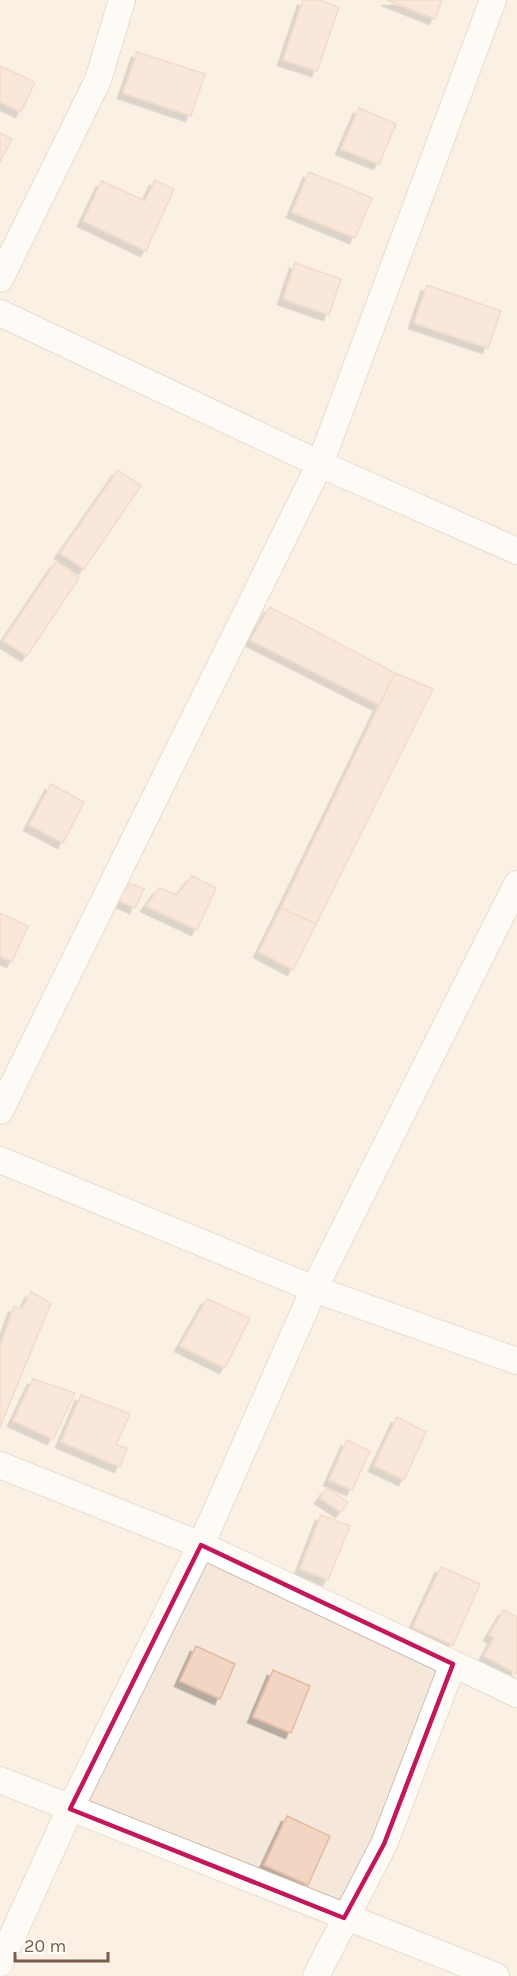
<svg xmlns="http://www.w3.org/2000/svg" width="517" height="1976" viewBox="0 0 517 1976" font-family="Karla,sans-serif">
	<defs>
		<filter id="shadow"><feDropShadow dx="-5.5" dy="5.5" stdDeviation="0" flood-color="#0004"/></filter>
	</defs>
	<rect width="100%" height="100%" fill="#fdf6ec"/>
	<!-- residential -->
	<path fill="#f5e8da" d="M0,0H517V1976H0Z"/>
	<!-- building -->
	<path fill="#f3d5c3" stroke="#e6bba3" stroke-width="1.5" filter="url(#shadow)" d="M303,0H319L339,7L317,71L283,60Z
		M387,0H442L435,19Z
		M137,52L205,74L191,116L123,93Z
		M0,66L35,82L21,112L0,102Z
		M359,108L396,124L379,164L341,149Z
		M0,133L12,139L0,162Z
		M309,172L372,198L355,238L292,212Z
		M155,180L174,189L146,251L83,221L102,181L145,201Z
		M295,263L341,279L329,315L283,299Z
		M427,285L501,311L488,348L414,323Z
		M118,470L141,486L84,569L60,553Z
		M56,562L79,578L27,656L3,641Z
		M270,607L395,673L379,705L250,640Z
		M395,673L433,689L316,924L281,908Z
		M51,784L84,802L63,843L29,825Z
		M192,876L216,888L197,930L146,906L159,888L177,895Z
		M129,883L144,889L135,908L117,900Z
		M281,908L316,924L293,970L259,952Z
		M0,913L28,926L12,962L0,956Z
		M31,1292L51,1303L0,1427V1346L14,1307L22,1309Z
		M207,1299L250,1318L225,1368L180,1346Z
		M33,1379L75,1393L53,1439L13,1421Z
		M81,1395L130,1414L116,1445L127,1448L120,1467L61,1442Z
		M397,1417L426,1432L404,1480L374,1466Z
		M347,1440L370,1451L352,1490L329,1480Z
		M327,1488L348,1502L341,1512L320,1498Z
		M321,1515L350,1526L328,1580L300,1569Z
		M441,1567L480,1584L453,1645L413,1627Z
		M504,1610L517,1617V1674L484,1656L494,1638L489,1635Z
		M196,1646L235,1664L220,1699L180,1681Z
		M273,1670L310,1686L291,1733L253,1717Z
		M287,1816L330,1836L308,1885L264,1865Z"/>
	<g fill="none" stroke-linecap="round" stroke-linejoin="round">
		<!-- minor casing -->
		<g stroke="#d1beb0" stroke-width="28">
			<path id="minor" d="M0,279L98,80L122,0
				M0,313L320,464L517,551
				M0,1111L320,464L493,0
				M0,1160L314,1289L517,1361
				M0,1465L201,1545L517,1694
				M0,1780L496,1976
				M0,1963L70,1809L201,1545L314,1289L517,884
				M316,1976L384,1844L453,1664"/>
		</g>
		<!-- minor -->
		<use href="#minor" stroke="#fff" stroke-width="26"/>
	</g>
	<!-- marked area -->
	<path d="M0 0H517V1976H0ZM201,1545L453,1664L384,1844L344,1918L70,1809Z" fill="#fdf6ec" fill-opacity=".55" fill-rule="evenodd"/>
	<path fill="none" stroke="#c2185b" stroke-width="4.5" stroke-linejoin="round" d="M201,1545L453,1664L384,1844L344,1918L70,1809Z"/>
	<!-- scale -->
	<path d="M15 1952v9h93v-9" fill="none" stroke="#7a5c4d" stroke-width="3"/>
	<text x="24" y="1952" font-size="18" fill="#7a5c4d" stroke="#fffaf3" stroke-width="4.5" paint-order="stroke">20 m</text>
</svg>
